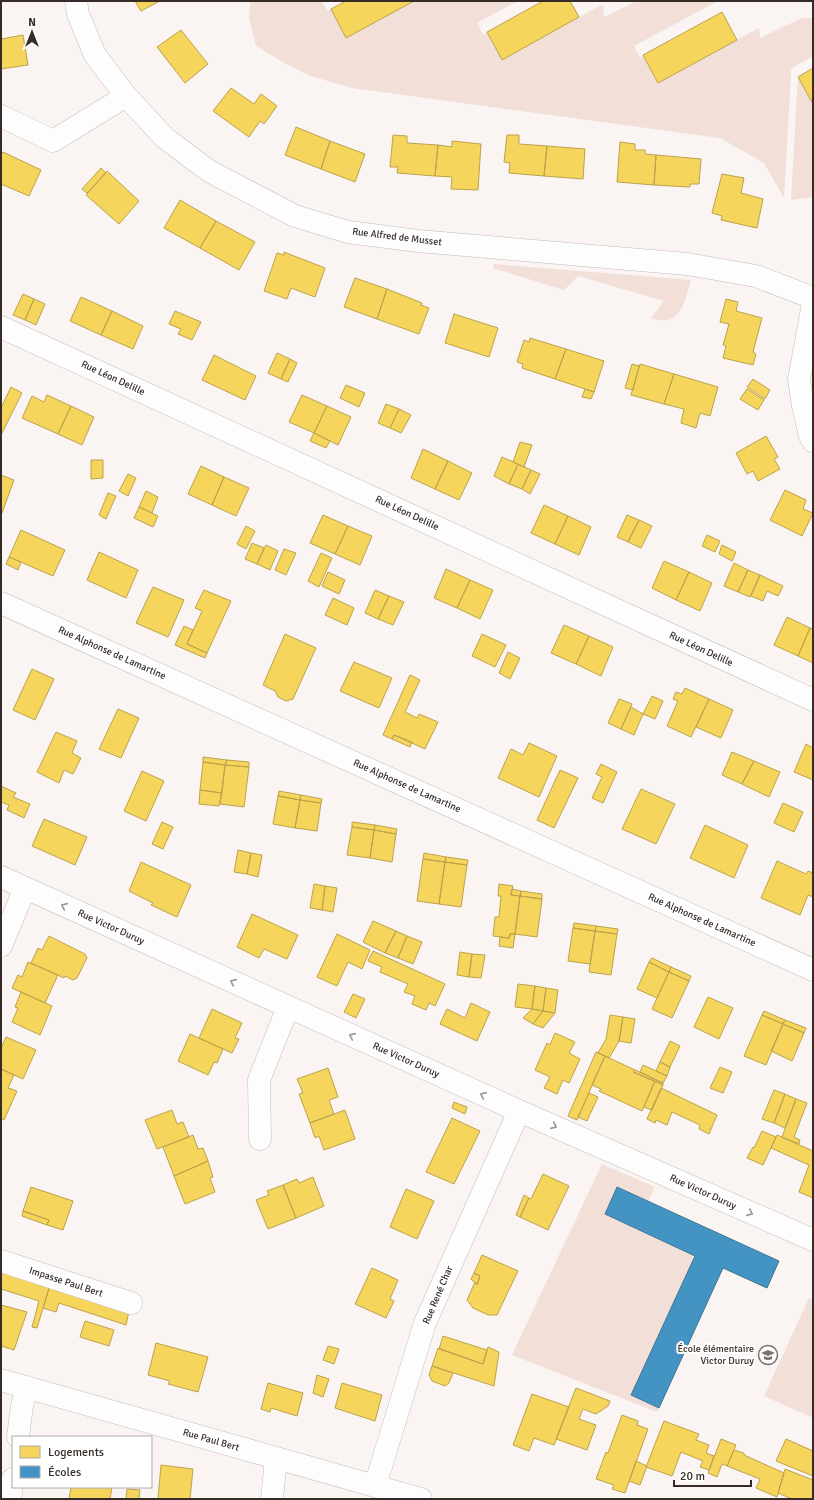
<svg xmlns="http://www.w3.org/2000/svg" width="814" height="1500" viewBox="0 0 814 1500" font-family="Signika,sans-serif">
	<rect width="100%" height="100%" fill="#faf4f2"/>
	<!-- green -->
	<path fill="#f1dfd8" d="M250,1H322L327,11L331,9L346,38L414,1H518L477,23L483,35L487,32L502,60L603,4L604,17L637,1H718L634,46L640,58L643,55L658,82L759,28L760,38L802,18H813V56L790,69L791,73L784,198L764,163L720,138L352,88L311,76L286,64L256,46L249,17Z
		M798,77L813,104V197L791,200Z
		M494,264L691,280C685,301 680,329 651,318L664,301L578,276L564,290L493,268Z
		M602,1164L655,1187L648,1201L617,1187L605,1214L695,1256L631,1395L659,1408L657,1412L512,1355Z
		M809,1298L813,1300V1418L764,1396Z"/>
	<!-- homes -->
	<path fill="#f6d55c" stroke="#bca24c" d="M135,1H160L141,11Z
		M346,1H414L346,38L331,9Z
		M543,1H570L579,17L502,60L487,32Z
		M722,12L737,40L658,83L643,55Z
		M181,30L208,64L185,83L157,47Z
		M23,35L28,65L1,69V39Z
		M813,68V104L798,77Z
		M231,88L254,104L261,94L277,106L264,124L260,121L249,137L213,111Z
		M296,127L330,141L321,169L285,155Z
		M393,135L407,136V143L438,145L435,176L397,173L398,167H390Z
		M507,135H519V144L547,146L544,176L509,173L510,163L504,162Z
		M330,141L365,154L355,182L321,169Z
		M452,141L481,144L478,190L451,189L452,177L435,176L438,145L452,147Z
		M620,142L635,144V150H645V154L656,155L654,185L617,182Z
		M547,146L585,149L583,179L544,176Z
		M3,152L41,170L29,196L1,184V155Z
		M656,155L701,159L699,184H690V187L654,185Z
		M101,168L106,173L87,193L82,189Z
		M107,171L139,201L119,224L86,195Z
		M722,174L744,178L741,193L763,199L757,228L721,220L722,216L712,213Z
		M180,200L216,221L200,248L164,228Z
		M216,221L255,242L239,270L200,248Z
		M284,252L325,268L315,297L291,288L287,299L264,291L277,253L284,255Z
		M355,278L387,289L377,319L344,307Z
		M387,289L422,303L421,305L429,308L419,334L377,319Z
		M23,294L34,299L25,320L13,315Z
		M81,297L112,311L101,335L70,321Z
		M34,299L45,304L36,325L25,320Z
		M726,299L738,302L736,311L762,318L753,352L756,354L753,365L723,358L726,346L723,345L729,324L720,322Z
		M112,311L143,326L133,349L101,335Z
		M175,311L201,322L192,340L178,334L181,329L169,324Z
		M454,314L498,328L489,357L445,343Z
		M530,338L566,349L555,379L522,368L523,364L517,362L524,340L529,342Z
		M566,349L604,361L594,392L555,379Z
		M277,353L290,359L281,379L268,373Z
		M214,355L256,376L245,400L202,380Z
		M290,359L297,363L288,382L281,379Z
		M632,364L639,366L633,390L625,388Z
		M640,364L674,374L664,404L631,395Z
		M674,374L718,387L710,416L700,413L696,428L681,423L684,409L664,404Z
		M753,379L770,390L765,399L747,387Z
		M346,385L365,393L359,407L340,398Z
		M11,387L22,393L1,435V408Z
		M585,389L594,392L591,399L582,397Z
		M747,389L764,400L758,410L740,399Z
		M47,395L71,406L58,434L22,418L32,396L44,402Z
		M302,395L327,406L314,433L289,422Z
		M386,404L399,409L390,428L378,423Z
		M71,406L94,417L82,445L58,434Z
		M327,406L351,417L338,445L314,433Z
		M399,409L411,415L401,433L390,428Z
		M314,433L330,441L326,448L310,441Z
		M766,436L778,457L774,459L780,469L758,481L753,471L747,474L736,453Z
		M520,442L532,445L524,467L513,462Z
		M423,449L448,461L435,489L411,478Z
		M502,457L518,464L509,484L494,476Z
		M91,460H103V478L91,479Z
		M448,461L472,473L459,500L435,489Z
		M518,464L531,470L522,489L509,484Z
		M201,466L224,477L212,505L188,494Z
		M531,470L540,474L530,494L522,489Z
		M128,474L136,478L128,496L119,491Z
		M1,475L14,480L2,513H1Z
		M224,477L249,488L236,516L212,505Z
		M785,490L806,500L803,509L813,513L802,536L770,520Z
		M146,491L158,497L152,513L139,507Z
		M108,493L116,496L106,519L99,515Z
		M544,505L568,516L555,544L531,533Z
		M139,507L158,516L153,527L134,518Z
		M323,515L348,526L335,554L310,543Z
		M627,515L639,520L628,542L617,537Z
		M568,516L591,527L579,555L555,544Z
		M639,520L652,526L641,548L628,542Z
		M246,526L255,531L246,549L237,544Z
		M348,526L372,536L360,565L335,554Z
		M21,530L65,550L53,576L9,557Z
		M707,535L720,541L715,552L702,546Z
		M252,543L264,548L257,564L245,559Z
		M266,545L278,551L270,570L257,564Z
		M722,545L736,552L732,561L719,554Z
		M284,549L296,553L286,575L275,570Z
		M99,552L138,570L126,598L87,580Z
		M321,553L332,558L319,587L308,581Z
		M9,557L21,562L18,570L6,564Z
		M664,561L689,572L676,600L652,588Z
		M734,563L748,570L738,592L724,586Z
		M446,569L470,580L457,608L434,598Z
		M748,570L760,575L750,597L738,592Z
		M328,572L345,580L339,594L322,586Z
		M689,572L712,583L700,611L676,600Z
		M760,575L783,586L778,596L767,591L763,601L751,596Z
		M470,580L493,590L480,619L457,608Z
		M153,587L184,600L168,637L136,623Z
		M204,590L231,601L207,653L187,644L202,611L195,608Z
		M375,590L389,596L378,619L365,613Z
		M389,596L404,602L393,625L378,619Z
		M333,598L354,608L347,625L325,615Z
		M787,617L810,628L798,656L774,645Z
		M564,625L589,636L576,664L551,653Z
		M184,626L193,630L187,644L207,653L205,658L175,645Z
		M810,628L813,629V663L798,656Z
		M285,634L316,648L293,699L286,701L278,697L275,691L263,685Z
		M482,634L506,645L495,667L472,656Z
		M589,636L613,647L601,676L576,664Z
		M508,652L520,658L510,679L499,673Z
		M354,662L392,678L379,708L340,691Z
		M32,669L54,679L35,720L13,710Z
		M410,675L420,680L405,712L417,718L419,714L438,722L425,749L394,735L392,739L383,735Z
		M685,688L709,699L691,737L667,726L678,701L673,699L676,692L682,694Z
		M652,696L663,701L655,719L643,714Z
		M619,699L632,704L621,729L608,723Z
		M709,699L733,710L721,738L696,727Z
		M631,707L643,714L634,735L621,729Z
		M118,709L139,718L121,758L99,749Z
		M56,732L77,741L72,753L81,758L73,774L64,770L59,783L37,772Z
		M394,735L412,742L410,747L392,739Z
		M529,743L557,756L539,797L498,778L511,749L523,755Z
		M806,744L813,748V780L794,772Z
		M732,752L754,761L742,784L722,775Z
		M203,757L227,760L225,765L203,762Z
		M227,760L249,762V767L225,765Z
		M754,761L780,772L769,797L742,784Z
		M203,762L225,765L222,793L200,790Z
		M601,764L617,772L603,803L592,798L602,777L596,774Z
		M225,765L249,767L244,807L220,804Z
		M560,770L578,778L554,828L537,820Z
		M142,771L164,781L146,821L124,811Z
		M1,786L16,793L13,797L30,804L24,818L7,810L9,805L1,802Z
		M641,789L675,804L656,844L622,829Z
		M200,790L222,793L219,806L199,804Z
		M279,791L301,795L300,800L278,796Z
		M301,795L322,799L321,803L300,800Z
		M278,796L300,800L295,828L273,824Z
		M300,800L321,803L317,831L295,828Z
		M783,803L803,812L794,832L774,823Z
		M44,819L87,837L75,865L32,846Z
		M162,822L173,827L163,849L152,844Z
		M352,822L375,825L374,830L352,827Z
		M375,825L397,829L396,834L374,830Z
		M705,825L748,845L734,878L690,858Z
		M352,827L374,830L370,858L347,855Z
		M374,830L396,834L392,862L370,858Z
		M238,850L251,853L247,874L234,872Z
		M251,853L262,855L258,877L247,874Z
		M424,853L446,857L445,862L423,859Z
		M446,857L468,860L467,865L445,862Z
		M423,859L445,862L439,904L417,901Z
		M777,861L806,874L808,871L813,873V897L808,895L800,915L761,898Z
		M141,862L191,885L177,917L151,905L153,903L129,891Z
		M445,862L467,865L461,907L439,904Z
		M314,884L325,886L322,910L310,908Z
		M499,884L513,886L511,895L520,896L515,934H510L509,938L493,936L495,917H499L501,896H498Z
		M325,886L337,888L333,912L322,910Z
		M512,889L521,891L520,896L511,895Z
		M521,891L542,894V899L520,896Z
		M520,896L542,899L537,937L515,934Z
		M252,914L298,935L287,959L264,949L259,958L237,947Z
		M373,921L396,931L385,953L363,942Z
		M574,923L596,926L595,931L573,928Z
		M596,926L618,929L617,934L595,931Z
		M573,928L595,931L590,964L568,961Z
		M396,931L407,936L398,958L385,953Z
		M595,931L617,934L611,975L589,972Z
		M337,934L370,950L362,969L348,962L337,986L317,977Z
		M510,934H515L513,948L499,946L500,937L509,938Z
		M49,936L85,954L87,958L77,978L73,980L65,976L64,978L31,963L38,948L42,950Z
		M407,936L422,942L413,964L398,958Z
		M373,951L445,984L435,1006L429,1003L426,1010L412,1004L415,996L404,992L408,984L380,972L382,967L368,961Z
		M460,952L472,954L469,977L457,975Z
		M472,954L485,955L481,978L469,977Z
		M652,958L671,967L669,972L649,962Z
		M28,962L58,975L45,1003L12,988L18,975L22,977Z
		M649,962L669,972L657,998L637,989Z
		M671,967L691,976L689,981L669,972Z
		M669,972L689,981L672,1018L652,1009Z
		M518,984L535,986L532,1009L515,1007Z
		M535,986L546,988L543,1011L532,1009Z
		M546,988L558,990L555,1013L543,1011Z
		M21,992L52,1006L40,1035L12,1022L18,1008L15,1007Z
		M353,994L365,999L356,1018L344,1012Z
		M708,997L733,1008L719,1039L694,1027Z
		M471,1003L490,1012L477,1041L440,1024L447,1009L465,1018Z
		M212,1009L242,1023L235,1038L239,1039L232,1053L199,1038Z
		M532,1009L543,1011L533,1024L523,1018Z
		M543,1011L555,1013L543,1028L533,1024Z
		M764,1011L785,1020L783,1024L762,1015Z
		M610,1015L623,1017L619,1041L609,1058L598,1053L606,1039Z
		M762,1015L783,1024L766,1065L744,1056Z
		M623,1017L635,1019L631,1043L619,1041Z
		M785,1020L806,1028L804,1033L783,1024Z
		M783,1024L804,1033L792,1061L771,1051Z
		M555,1033L575,1042L569,1053L580,1059L569,1083L563,1080L557,1094L544,1088L550,1077L535,1070L547,1043L550,1045Z
		M190,1034L223,1049L217,1063L214,1062L208,1075L178,1061Z
		M6,1037L36,1050L23,1079L1,1069V1048Z
		M670,1041L680,1046L670,1067L660,1062Z
		M596,1052L605,1056L577,1120L568,1116Z
		M605,1056L635,1070L633,1072L655,1081L642,1111L599,1091L601,1089L592,1085Z
		M660,1062L670,1067L667,1076L656,1071Z
		M643,1065L667,1076L663,1083L640,1072Z
		M720,1067L732,1072L723,1093L710,1088Z
		M328,1068L338,1097L329,1100L334,1114L310,1123L299,1094L303,1093L297,1079Z
		M1,1069L14,1075L8,1088L17,1091L4,1120L1,1119Z
		M635,1070L663,1083V1085L633,1072Z
		M655,1081L663,1085L652,1110L644,1107Z
		M661,1088L717,1115L709,1134L699,1129L700,1125L672,1112L667,1125L656,1120L655,1123L647,1119Z
		M774,1090L785,1094L774,1123L762,1119Z
		M589,1093L598,1097L587,1121L578,1117Z
		M785,1094L796,1099L785,1128L774,1123Z
		M796,1099L807,1103L794,1137L800,1140L799,1144L782,1137Z
		M454,1102L467,1107L465,1114L452,1108Z
		M172,1110L177,1124L183,1122L189,1137L157,1149L145,1120Z
		M345,1110L355,1139L324,1150L319,1136L315,1138L310,1123Z
		M452,1118L480,1131L454,1184L426,1172Z
		M762,1131L776,1137L763,1165L747,1158L753,1147L754,1148Z
		M193,1135L198,1149L203,1148L208,1161L174,1176L163,1147Z
		M777,1135L813,1151V1198L799,1192L809,1165L771,1148Z
		M208,1161L213,1177L210,1178L215,1192L185,1204L174,1176Z
		M543,1174L569,1186L548,1230L520,1217L529,1198L531,1199Z
		M313,1177L324,1206L296,1218L283,1185L297,1179L299,1183Z
		M283,1185L296,1218L268,1229L256,1200L269,1195L267,1191Z
		M31,1187L73,1201L63,1230L47,1225L49,1220L23,1211Z
		M406,1189L434,1201L417,1239L390,1227Z
		M524,1195L529,1198L520,1217L516,1215Z
		M23,1211L49,1220L47,1225L22,1216Z
		M482,1255L518,1271L497,1315H488L473,1308L467,1300L475,1282L477,1285L480,1276L474,1273Z
		M372,1268L398,1280L390,1299L394,1301L386,1318L355,1304Z
		M1,1269L50,1285L37,1328L32,1327L39,1301L1,1289Z
		M474,1273L480,1276L477,1285L471,1279Z
		M50,1285L129,1311L126,1325L59,1303L56,1312L43,1308Z
		M1,1305L27,1312L14,1350L1,1346Z
		M85,1321L114,1330L109,1346L80,1337Z
		M443,1336L487,1350L483,1364L439,1349Z
		M156,1343L208,1357L198,1392L168,1384L170,1381L148,1375Z
		M328,1346L339,1349L334,1364L323,1360Z
		M488,1347L499,1352L494,1386L432,1366L438,1348L483,1364Z
		M432,1366L453,1373L449,1383L445,1386L432,1381L429,1375Z
		M317,1375L329,1379L323,1397L313,1393Z
		M268,1383L303,1393L297,1416L271,1408L270,1412L261,1409Z
		M342,1383L382,1395L375,1421L335,1408Z
		M576,1388L610,1401L608,1406L596,1414L583,1409L579,1419L596,1425L587,1450L556,1439Z
		M532,1394L569,1407L554,1445L534,1438L529,1451L513,1445Z
		M622,1415L638,1421L637,1425L648,1429L625,1493L612,1489L614,1485L596,1479L606,1452L608,1453Z
		M664,1421L699,1434L696,1440L709,1445L706,1453L714,1456L709,1470L700,1467L703,1461L681,1452L672,1476L646,1467Z
		M721,1439L736,1445L727,1466L722,1464L717,1477L708,1473Z
		M786,1439L813,1451V1476L776,1461Z
		M734,1450L744,1453V1455L784,1473L777,1497L756,1488L760,1479L727,1466Z
		M636,1461L647,1466L640,1485L629,1481Z
		M161,1465L193,1469L190,1499H158Z
		M785,1469L813,1480V1499H792L778,1493Z
		M71,1487H112L110,1499H69Z
		M127,1489L140,1490L139,1499H126Z"/>
	<!-- schools -->
	<path fill="#4393c3" stroke="#3f7494" d="M617,1187L779,1261L767,1288L723,1268L659,1408L631,1395L695,1256L605,1214Z"/>
	<g fill="none" stroke-linecap="round" stroke-linejoin="round">
		<!-- street casing -->
		<g stroke="#c4bcb9" stroke-width="23">
			<path id="street" d="M76,1L78,14L95,55L126,96L165,138L209,171L295,216L348,232L418,241L687,264L756,276L813,298
				M1,116L53,141L126,96
				M813,304L799,379L803,406L810,436L813,441
				M1,327L813,700
				M1,603L813,970
				M1,877L519,1111L813,1240
				M1,946L25,888
				M260,1139L259,1080L288,1007
				M1,1261L131,1303
				M1,1380L421,1499
				M18,1437L22,1406L27,1387
				M375,1486L425,1323L519,1111
				M10,1499L13,1479
				M272,1499L276,1458"/>
		</g>
		<!-- street -->
		<use href="#street" stroke="#fefdfd" stroke-width="22"/>
	</g>
	<!-- one-way arrows -->
	<defs><path id="oneway-chevron" d="M-2-3.5L2.5 0L-2 3.5" fill="none" stroke-width="1.6" stroke-linecap="round" stroke-linejoin="round"/></defs>
	<g stroke="#9a9492">
		<use href="#oneway-chevron" transform="translate(64 906) rotate(-156)"/>
		<use href="#oneway-chevron" transform="translate(233 982) rotate(-156)"/>
		<use href="#oneway-chevron" transform="translate(352 1036) rotate(-156)"/>
		<use href="#oneway-chevron" transform="translate(483 1095) rotate(-156)"/>
		<use href="#oneway-chevron" transform="translate(554 1126) rotate(24)"/>
		<use href="#oneway-chevron" transform="translate(750 1213) rotate(24)"/>
	</g>
	<!-- icons -->
	<defs>
		<g id="school-ring" transform="scale(1)"><circle r="9.5" fill="#fff" stroke="#7b716e" stroke-width="1.5"/><path d="M0-5L7-2L0 1L-7-2ZM-4 1L0 2.5L4 1V4Q0 6-4 4Z" fill="#7b716e"/></g>
	</defs>
	<g fill-rule="evenodd">
		<use href="#school-ring" x="768" y="1355"/>
	</g>
	<g text-anchor="middle" dominant-baseline="central" stroke-width="4" stroke-linejoin="round" paint-order="stroke">
		<!-- street labels -->
		<g font-size="10" fill="#362b27" stroke="#fff">
			<text transform="translate(397 237) rotate(7)">Rue Alfred de Musset</text>
			<text transform="translate(113 378) rotate(25)">Rue Léon Delille</text>
			<text transform="translate(407 513) rotate(25)">Rue Léon Delille</text>
			<text transform="translate(701 649) rotate(25)">Rue Léon Delille</text>
			<text transform="translate(112 653) rotate(24)">Rue Alphonse de Lamartine</text>
			<text transform="translate(407 786) rotate(24)">Rue Alphonse de Lamartine</text>
			<text transform="translate(702 920) rotate(24)">Rue Alphonse de Lamartine</text>
			<text transform="translate(111 927) rotate(24)">Rue Victor Duruy</text>
			<text transform="translate(406 1060) rotate(24)">Rue Victor Duruy</text>
			<text transform="translate(703 1192) rotate(24)">Rue Victor Duruy</text>
			<text transform="translate(66 1282) rotate(18)">Impasse Paul Bert</text>
			<text transform="translate(438 1295) rotate(-67)">Rue René Char</text>
			<text transform="translate(211 1440) rotate(16)">Rue Paul Bert</text>
		</g>
		<!-- poi labels -->
		<g font-size="10" fill="#362b27" stroke="#fff" text-anchor="end">
			<text x="754" y="1349">École élémentaire<tspan x="754" dy="12">Victor Duruy</tspan></text>
		</g>
	</g>
	<!-- border -->
	<rect width="814" height="1500" fill="none" stroke="#362b27" stroke-width="4"/>
	<!-- legend -->
	<rect x="12" y="1436" width="140" height="52" fill="#ffffff" stroke="#afaaa9"/>
	<rect x="20" y="1446" width="20" height="12" fill="#f6d55c" stroke="#afaaa9"/>
	<text x="48" y="1456" font-size="12" fill="#362b27">Logements</text>
	<rect x="20" y="1466" width="20" height="12" fill="#4393c3" stroke="#afaaa9"/>
	<text x="48" y="1476" font-size="12" fill="#362b27">Écoles</text>
	<!-- north arrow -->
	<g transform="translate(32 32)" stroke="#ffffff" stroke-width="3" paint-order="stroke">
	<path d="M0-3L7 15L0 10L-7 15Z" fill="#362b27"/>
	<text y="-6" font-size="11" font-weight="bold" text-anchor="middle" fill="#362b27">N</text>
	</g>
	<!-- scale -->
	<path d="M674 1480v6h77v-6" fill="none" stroke="#362b27" stroke-width="2"/>
	<text x="680" y="1480" font-size="12" fill="#362b27" stroke="#ffffff" stroke-width="3" paint-order="stroke">20 m</text>
</svg>
